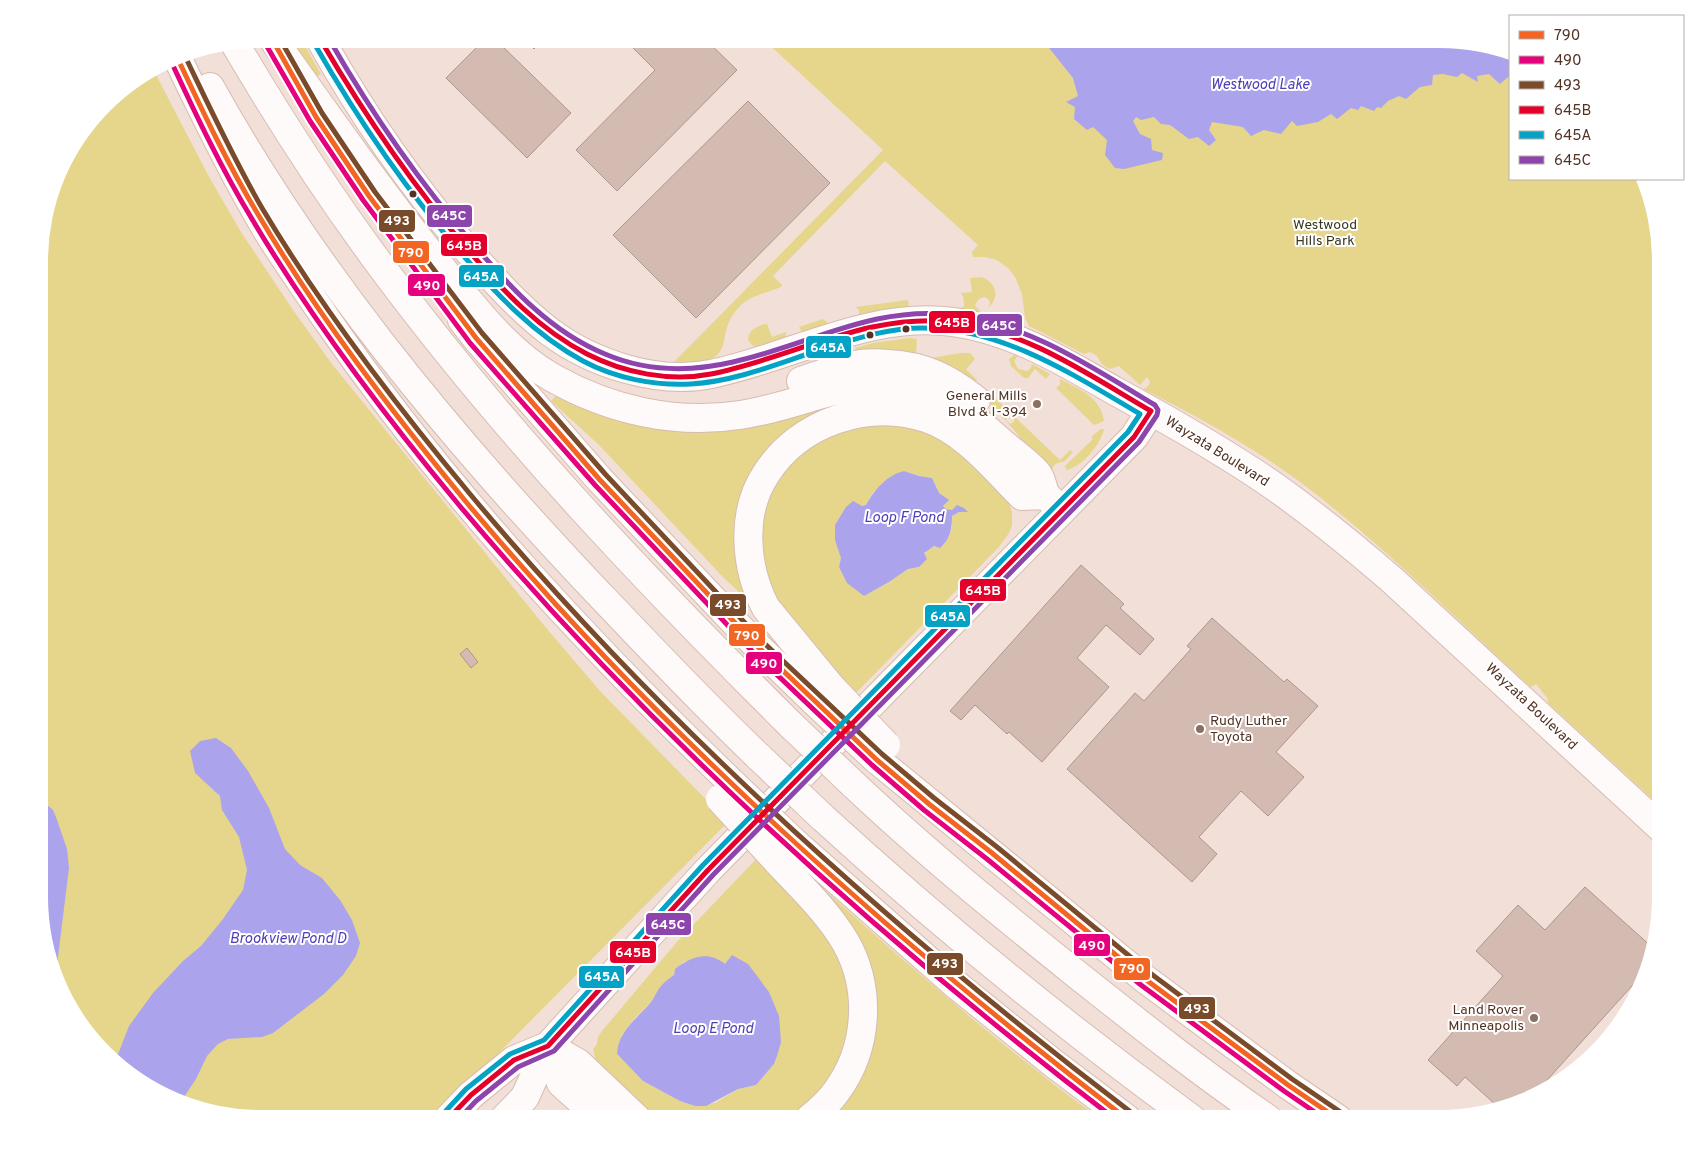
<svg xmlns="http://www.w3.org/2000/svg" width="1699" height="1158" viewBox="0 0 1699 1158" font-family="Overpass,sans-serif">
	<rect width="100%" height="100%" fill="#f2dfd8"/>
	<!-- green -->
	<path fill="#e6d68b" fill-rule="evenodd" d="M285,39H301L321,74L311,79Z
		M763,39H1453L1510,51V179H1640L1660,246V806L1548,703L1547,697C1542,693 1540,688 1536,684L1531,687C1453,617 1380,541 1296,479C1248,444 1196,416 1143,389L1146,388C1150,384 1151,382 1147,377L1140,385L1119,366L1110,369C1108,368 1105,367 1103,365C1097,359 1101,356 1089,352L1084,354L1029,326L1025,318L1022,294L1015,277L1008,268L997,260L985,257H973L972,252L978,245L885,161L773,276L782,285L781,287C762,295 748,295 735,312C728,320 726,331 724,341C719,366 695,363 674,362L883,150Z
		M153,69L208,175L241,232L293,310L332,364L542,623L600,691L728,822L433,1119H246L189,1107L126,1074L69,1009L41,926V232L62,162L114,94Z
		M981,277C997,282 1000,298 988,308L990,304L989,300L985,297C979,298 977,300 975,306L981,311L960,309L964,306C964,301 964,297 961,293L972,292L970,278Z
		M908,300L909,307L891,309L859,315V310L856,307Z
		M823,319L827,322L828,325L803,333L799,327Z
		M765,324H767L772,337L786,332V336L788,339L757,348L752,345L748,340C749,329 756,327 765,324Z
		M910,338L917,339L916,354L882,349L856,351L855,348L873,343Z
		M961,353H970L975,359L966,369L977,380L974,384L931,361V358Z
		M1014,355L1018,356L1014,361L1018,369L1027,371L1030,369L1032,364L1050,374L1046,379L1035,369L1028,378H1024L1011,366L1009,359Z
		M1060,379C1079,389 1101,397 1104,421L1094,425L1056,388L1060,385Z
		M985,388L1013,415L1007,417L1006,420L1010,424L1014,422V416L1060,460L1070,450L1073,452L1065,461L1055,464L1052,469C1038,465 1023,441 1014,430C1002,416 990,404 978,392Z
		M560,391L603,410L839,397L841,406L770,454L750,603L721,575L599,445L551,401Z
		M880,422L925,430L957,449L1008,500L1012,512V525L1009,533L998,548L854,695L772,606L753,532L779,471L827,435ZM904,471L919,476L932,478L939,493L948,500L943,506L946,509L967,512H959L952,516C953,528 950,536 943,546C926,546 924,553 919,567L908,569L889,582L864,596L839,567L841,558L862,506L866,505L873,492Z
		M1101,429H1104C1101,444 1082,467 1066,470L1065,466L1093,439L1091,437Z
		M759,856L833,939L855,998L841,1071L799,1115L792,1119H657L645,1111L596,1062L593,1049L597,1044L598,1037L602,1031L676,943ZM685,961L725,964L777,1056L774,1064L756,1085L738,1089L715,1103L695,1106L680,1101L643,1081L617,1054L622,1035L634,1019L651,1002L662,985L674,975L675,969Z
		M818,884C878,938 939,992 1002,1043C1035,1069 1067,1096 1101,1119H822L867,1042Z"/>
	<!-- water -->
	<path fill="#aba3ec" d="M1042,39H1453L1510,51V78L1508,77L1500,84L1489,74L1477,76L1478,82L1462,73L1457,77L1443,74L1433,75L1432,85L1420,87L1406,99L1399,96L1388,101L1381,108L1377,107L1374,111L1361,106L1358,110L1351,108L1337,119L1331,114L1318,122L1297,126L1292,121L1281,134L1264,130L1251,136L1243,127L1212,122L1209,130L1216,140L1209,146L1198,137L1189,139L1170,125L1161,124L1154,117L1141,120L1136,117L1133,121L1140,134L1151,139L1152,150L1163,153L1162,160L1124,169L1115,168L1105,155L1107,140L1093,127L1087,130L1074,119L1075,107L1066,102L1078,96L1073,78Z
		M904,471L919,476L932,478L939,493L949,500L943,506L946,509L952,510L957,505L964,508L968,512H959L952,516C952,528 950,540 940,548L934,546L924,553L927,559L919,567L908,569L889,582L864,596L847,583L839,567L841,558L835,540V525L846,507L853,501L862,506L866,505C874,490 887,475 904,471Z
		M216,738L231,748L248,771L269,808L285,849L300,865L322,878L340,900L352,920L360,943L356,956L343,975L324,994L273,1033L262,1037L228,1039L218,1044L207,1056L196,1079L180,1103L126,1074L115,1062L129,1026L153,993L183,961L201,946L223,919L243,890L247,870L239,837L222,810L220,796L195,773L190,751L200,741Z
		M41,800L53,810L56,817L67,849L69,868L56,973L41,927Z
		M732,955L748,964L769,992L779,1016L781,1042L777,1056L774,1064L756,1085L738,1089L706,1106H695L680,1101L643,1081L617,1054C618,1031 637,1019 651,1002C655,997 657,990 662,985C665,981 670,978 674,975L675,969C690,957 708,950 725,964Z"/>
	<!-- building -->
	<path fill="#d3bbb2" stroke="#ac968d" d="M485,39H495L571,113L527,158L446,78Z
		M524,39H544L534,49Z
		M632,39H705L737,70L617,191L576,150L655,70L628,43Z
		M748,101L830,183L696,318L613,235Z
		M1081,565L1124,604L1120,608L1154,639L1140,655L1106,625L1077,658L1109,687L1042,762L1009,732L1007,734L975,705L961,720L950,711Z
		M1212,618L1284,682L1287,679L1318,706L1276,752L1304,777L1268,816L1241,791L1199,837L1217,854L1192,882L1067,769L1135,693L1144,701L1191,649L1187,646Z
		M467,648L478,662L471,668L460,654Z
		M1585,887L1653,948L1649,967L1531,1098L1497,1106L1465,1077L1457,1086L1428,1060L1503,976L1476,951L1518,905L1545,930Z"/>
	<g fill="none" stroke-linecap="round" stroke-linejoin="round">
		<!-- secondary casing -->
		<g stroke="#d5bcb2" stroke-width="30">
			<path id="secondary" d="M320,39C363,116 413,188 471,254C495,281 521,310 550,332C593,364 658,385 711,374C793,357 868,311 953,322C1013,330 1064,362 1115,391C1170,421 1227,453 1278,489C1317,517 1355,548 1391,579L1660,827
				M448,1119L471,1095L514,1060L548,1046
				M504,1119L525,1097L548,1046L708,870L1134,437L1151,411"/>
		</g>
		<!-- highway casing -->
		<g stroke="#d5bcb2" stroke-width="30">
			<path id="highway" d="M273,39C329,118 384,197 445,272C477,311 509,353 553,378C610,410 675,425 740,415C815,404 868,362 947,400C967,410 982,426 999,440C1011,451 1026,461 1037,473C1043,480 1042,490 1047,496C1051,501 1057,506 1062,510
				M235,44C281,122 330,198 384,270C506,434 647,582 792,726
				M176,55C205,116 234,175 268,232C286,261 306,289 325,317C443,488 584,641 734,785
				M210,87C310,267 442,427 583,577C641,638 699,700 760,758
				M462,320L476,338L600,480L757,646L815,702
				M801,381C820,374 840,367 860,364C869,363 879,363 888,364C924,366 947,377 976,400
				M831,687L766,608C745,568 740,513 766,474C799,422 868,399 926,418C965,431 994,468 1022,496L1046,495
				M877,760L1145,979L1288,1085L1338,1119
				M853,784C924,851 999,912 1075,973C1138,1023 1201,1073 1268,1119
				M821,816C939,924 1063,1025 1192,1119
				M795,843L954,983L1053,1063L1127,1119
				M777,861C801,887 828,912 846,943C872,990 868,1049 836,1092C829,1102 819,1111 809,1119
				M548,1046L578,1063L637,1119
				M548,1046L561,1083L601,1119"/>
		</g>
		<!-- secondary -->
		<use href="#secondary" stroke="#fdfaf9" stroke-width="28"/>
		<!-- highway -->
		<use href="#highway" stroke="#fdfaf9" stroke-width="28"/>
		<!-- highway-bridge casing -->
		<g stroke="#d5bcb2" stroke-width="30" stroke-linecap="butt">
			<path id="highway-bridge" d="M831,687L886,745
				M815,702L877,760
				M792,726L853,784
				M760,758L821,816
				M734,785L795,843
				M720,799L777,861"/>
		</g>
		<!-- highway-bridge -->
		<use href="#highway-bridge" stroke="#fdfaf9" stroke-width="28"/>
		<!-- bus-1 casing -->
		<g stroke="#fff" stroke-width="9">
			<path id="bus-1" d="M272,39L316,117L369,196L476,338L600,480L757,646L877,760L929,804L992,853L1145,979L1288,1085L1338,1119
				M176,55C202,110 228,165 259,216C319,317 392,412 467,503C661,734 888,936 1127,1119"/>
		</g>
		<!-- bus-2 casing -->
		<g stroke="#fff" stroke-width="9">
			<path id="bus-2" d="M265,43L310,121L363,200L470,343L595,485L752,651L872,765L924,810L987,859L1141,985L1284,1091L1325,1119
				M170,59C195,113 221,168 252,219C312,320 384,415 459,505C652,735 877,937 1115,1119"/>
		</g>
		<!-- bus-3 casing -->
		<g stroke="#fff" stroke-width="9">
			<path id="bus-3" d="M280,39L322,113L375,192L482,333L606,475L762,641L882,754L934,798L997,847L1150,973L1292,1079L1342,1113
				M184,54C209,106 233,158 262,208C322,309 395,404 470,494C664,726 891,929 1132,1113"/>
		</g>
		<!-- bus-4 casing -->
		<g stroke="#fff" stroke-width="9">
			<path id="bus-4" d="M320,39C364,114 412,185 469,251C503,291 540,330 587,354C624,373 670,382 711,374C792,358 868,312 953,322C1025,330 1089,375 1151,411L1134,437L708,870L548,1046L514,1060L471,1095L448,1119"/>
		</g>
		<!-- bus-5 casing -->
		<g stroke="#fff" stroke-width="9">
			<path id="bus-5" d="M314,43C357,118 405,189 462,254C497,295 535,335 583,361C615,378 654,386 691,384C740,381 786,360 832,346C861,337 891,328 921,328C1003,328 1072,374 1140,414L1128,432L703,865L544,1040L510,1054L466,1089L443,1114"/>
		</g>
		<!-- bus-6 casing -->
		<g stroke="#fff" stroke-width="9">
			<path id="bus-6" d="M329,39C371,112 418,181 474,245C511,288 551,332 605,354C647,372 690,372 733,362C810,345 872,305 954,315C1027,323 1093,368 1155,405L1158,410L1157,415L1139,442L713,875L554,1051L518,1067L476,1101L459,1119"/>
		</g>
		<!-- bus-1 -->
		<use href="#bus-1" stroke="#f26522" stroke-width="5"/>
		<!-- bus-2 -->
		<use href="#bus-2" stroke="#e5007d" stroke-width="5"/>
		<!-- bus-3 -->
		<use href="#bus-3" stroke="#7a4b2a" stroke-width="5"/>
		<!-- bus-4 -->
		<use href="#bus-4" stroke="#e4002b" stroke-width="5"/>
		<!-- bus-5 -->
		<use href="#bus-5" stroke="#04a3c6" stroke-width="5"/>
		<!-- bus-6 -->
		<use href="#bus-6" stroke="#8e44ad" stroke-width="5"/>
	</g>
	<!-- markers -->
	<g fill="#523224" stroke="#fff" stroke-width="2">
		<circle cx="413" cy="194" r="4.5"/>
		<circle cx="906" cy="329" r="4.5"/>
		<circle cx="870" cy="335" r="4.5"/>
	</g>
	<g fill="#8a6f63" stroke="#fff" stroke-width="2">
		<circle cx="1037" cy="404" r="5"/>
		<circle cx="1200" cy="729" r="5"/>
		<circle cx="1534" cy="1018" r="5"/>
	</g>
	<g text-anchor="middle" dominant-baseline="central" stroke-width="4" stroke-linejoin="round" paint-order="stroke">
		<!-- park labels -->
		<g font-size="14" fill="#39361f" stroke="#fff">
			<text x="1325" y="225">Westwood<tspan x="1325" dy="16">Hills Park</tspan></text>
		</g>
		<!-- poi labels -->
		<g font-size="14" fill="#523224" stroke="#fff" text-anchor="end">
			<text x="1027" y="396">General Mills<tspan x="1027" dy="16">Blvd &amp; I-394</tspan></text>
			<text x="1210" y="721" text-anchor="start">Rudy Luther<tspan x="1210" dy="16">Toyota</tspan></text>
			<text x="1524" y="1010">Land Rover<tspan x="1524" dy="16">Minneapolis</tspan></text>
		</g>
		<!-- street labels -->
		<g font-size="14" fill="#523224" stroke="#fff">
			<text transform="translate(1217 452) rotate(32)">Wayzata Boulevard</text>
			<text transform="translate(1531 707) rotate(43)">Wayzata Boulevard</text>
		</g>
		<!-- water labels -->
		<g font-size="15" font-style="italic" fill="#4f3db8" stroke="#fff">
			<text x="1260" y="85">Westwood Lake</text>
			<text x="904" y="518">Loop F Pond</text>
			<text x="288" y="939">Brookview Pond D</text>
			<text x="713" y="1029">Loop E Pond</text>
		</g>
	</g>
	<!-- crop -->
	<path d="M0 0H1699V1158H0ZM261 48H1439A213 213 0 0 1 1652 261V897A213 213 0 0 1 1439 1110H261A213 213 0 0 1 48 897V261A213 213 0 0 1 261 48Z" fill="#fff" fill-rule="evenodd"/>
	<g stroke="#fff" stroke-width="2">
		<rect x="426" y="204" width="47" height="24" rx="5" fill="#8e44ad"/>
		<rect x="378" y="209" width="38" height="24" rx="5" fill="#7a4b2a"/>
		<rect x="440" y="233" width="48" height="24" rx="5" fill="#e4002b"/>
		<rect x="392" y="240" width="38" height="24" rx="5" fill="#f26522"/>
		<rect x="458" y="264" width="47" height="24" rx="5" fill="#04a3c6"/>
		<rect x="407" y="273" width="39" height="24" rx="5" fill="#e5007d"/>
		<rect x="928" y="310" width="48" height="24" rx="5" fill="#e4002b"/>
		<rect x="976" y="313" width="47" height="24" rx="5" fill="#8e44ad"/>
		<rect x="805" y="335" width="47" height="24" rx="5" fill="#04a3c6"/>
		<rect x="959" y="578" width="48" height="24" rx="5" fill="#e4002b"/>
		<rect x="709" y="593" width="38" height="24" rx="5" fill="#7a4b2a"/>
		<rect x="924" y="604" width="47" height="24" rx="5" fill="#04a3c6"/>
		<rect x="728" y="623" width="38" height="24" rx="5" fill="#f26522"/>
		<rect x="745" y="651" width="38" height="24" rx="5" fill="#e5007d"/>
		<rect x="645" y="912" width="47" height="24" rx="5" fill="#8e44ad"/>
		<rect x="1073" y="933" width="38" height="24" rx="5" fill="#e5007d"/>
		<rect x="609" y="940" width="48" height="24" rx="5" fill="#e4002b"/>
		<rect x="926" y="952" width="38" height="24" rx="5" fill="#7a4b2a"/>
		<rect x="1113" y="957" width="38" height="24" rx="5" fill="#f26522"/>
		<rect x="578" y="965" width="47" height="24" rx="5" fill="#04a3c6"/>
		<rect x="1178" y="996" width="38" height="24" rx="5" fill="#7a4b2a"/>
	</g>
	<g font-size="14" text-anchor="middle" font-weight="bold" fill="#fff">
		<text x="449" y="220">645C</text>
		<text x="397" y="225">493</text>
		<text x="464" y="250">645B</text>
		<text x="411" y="257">790</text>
		<text x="481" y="281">645A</text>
		<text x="427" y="290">490</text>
		<text x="952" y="327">645B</text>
		<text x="999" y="330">645C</text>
		<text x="828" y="352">645A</text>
		<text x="983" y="595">645B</text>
		<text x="728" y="609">493</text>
		<text x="948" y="621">645A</text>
		<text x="747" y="640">790</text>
		<text x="764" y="668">490</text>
		<text x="668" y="929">645C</text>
		<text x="1092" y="950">490</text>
		<text x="633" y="957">645B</text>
		<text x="945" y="968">493</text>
		<text x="1132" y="973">790</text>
		<text x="602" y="981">645A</text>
		<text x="1197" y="1013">493</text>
	</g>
	<!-- legend -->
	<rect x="1509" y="15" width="175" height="165" fill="#ffffff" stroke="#baada7"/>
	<rect x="1519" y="31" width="25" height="8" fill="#f26522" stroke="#baada7"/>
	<text x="1554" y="40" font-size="15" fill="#523224">790</text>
	<rect x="1519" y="56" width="25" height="8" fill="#e5007d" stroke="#baada7"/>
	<text x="1554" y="65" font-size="15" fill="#523224">490</text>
	<rect x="1519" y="81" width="25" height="8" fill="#7a4b2a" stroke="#baada7"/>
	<text x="1554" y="90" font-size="15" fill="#523224">493</text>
	<rect x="1519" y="106" width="25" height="8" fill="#e4002b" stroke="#baada7"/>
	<text x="1554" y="115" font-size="15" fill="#523224">645B</text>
	<rect x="1519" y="131" width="25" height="8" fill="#04a3c6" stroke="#baada7"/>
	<text x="1554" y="140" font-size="15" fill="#523224">645A</text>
	<rect x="1519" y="156" width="25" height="8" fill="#8e44ad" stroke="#baada7"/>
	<text x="1554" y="165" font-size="15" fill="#523224">645C</text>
</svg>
